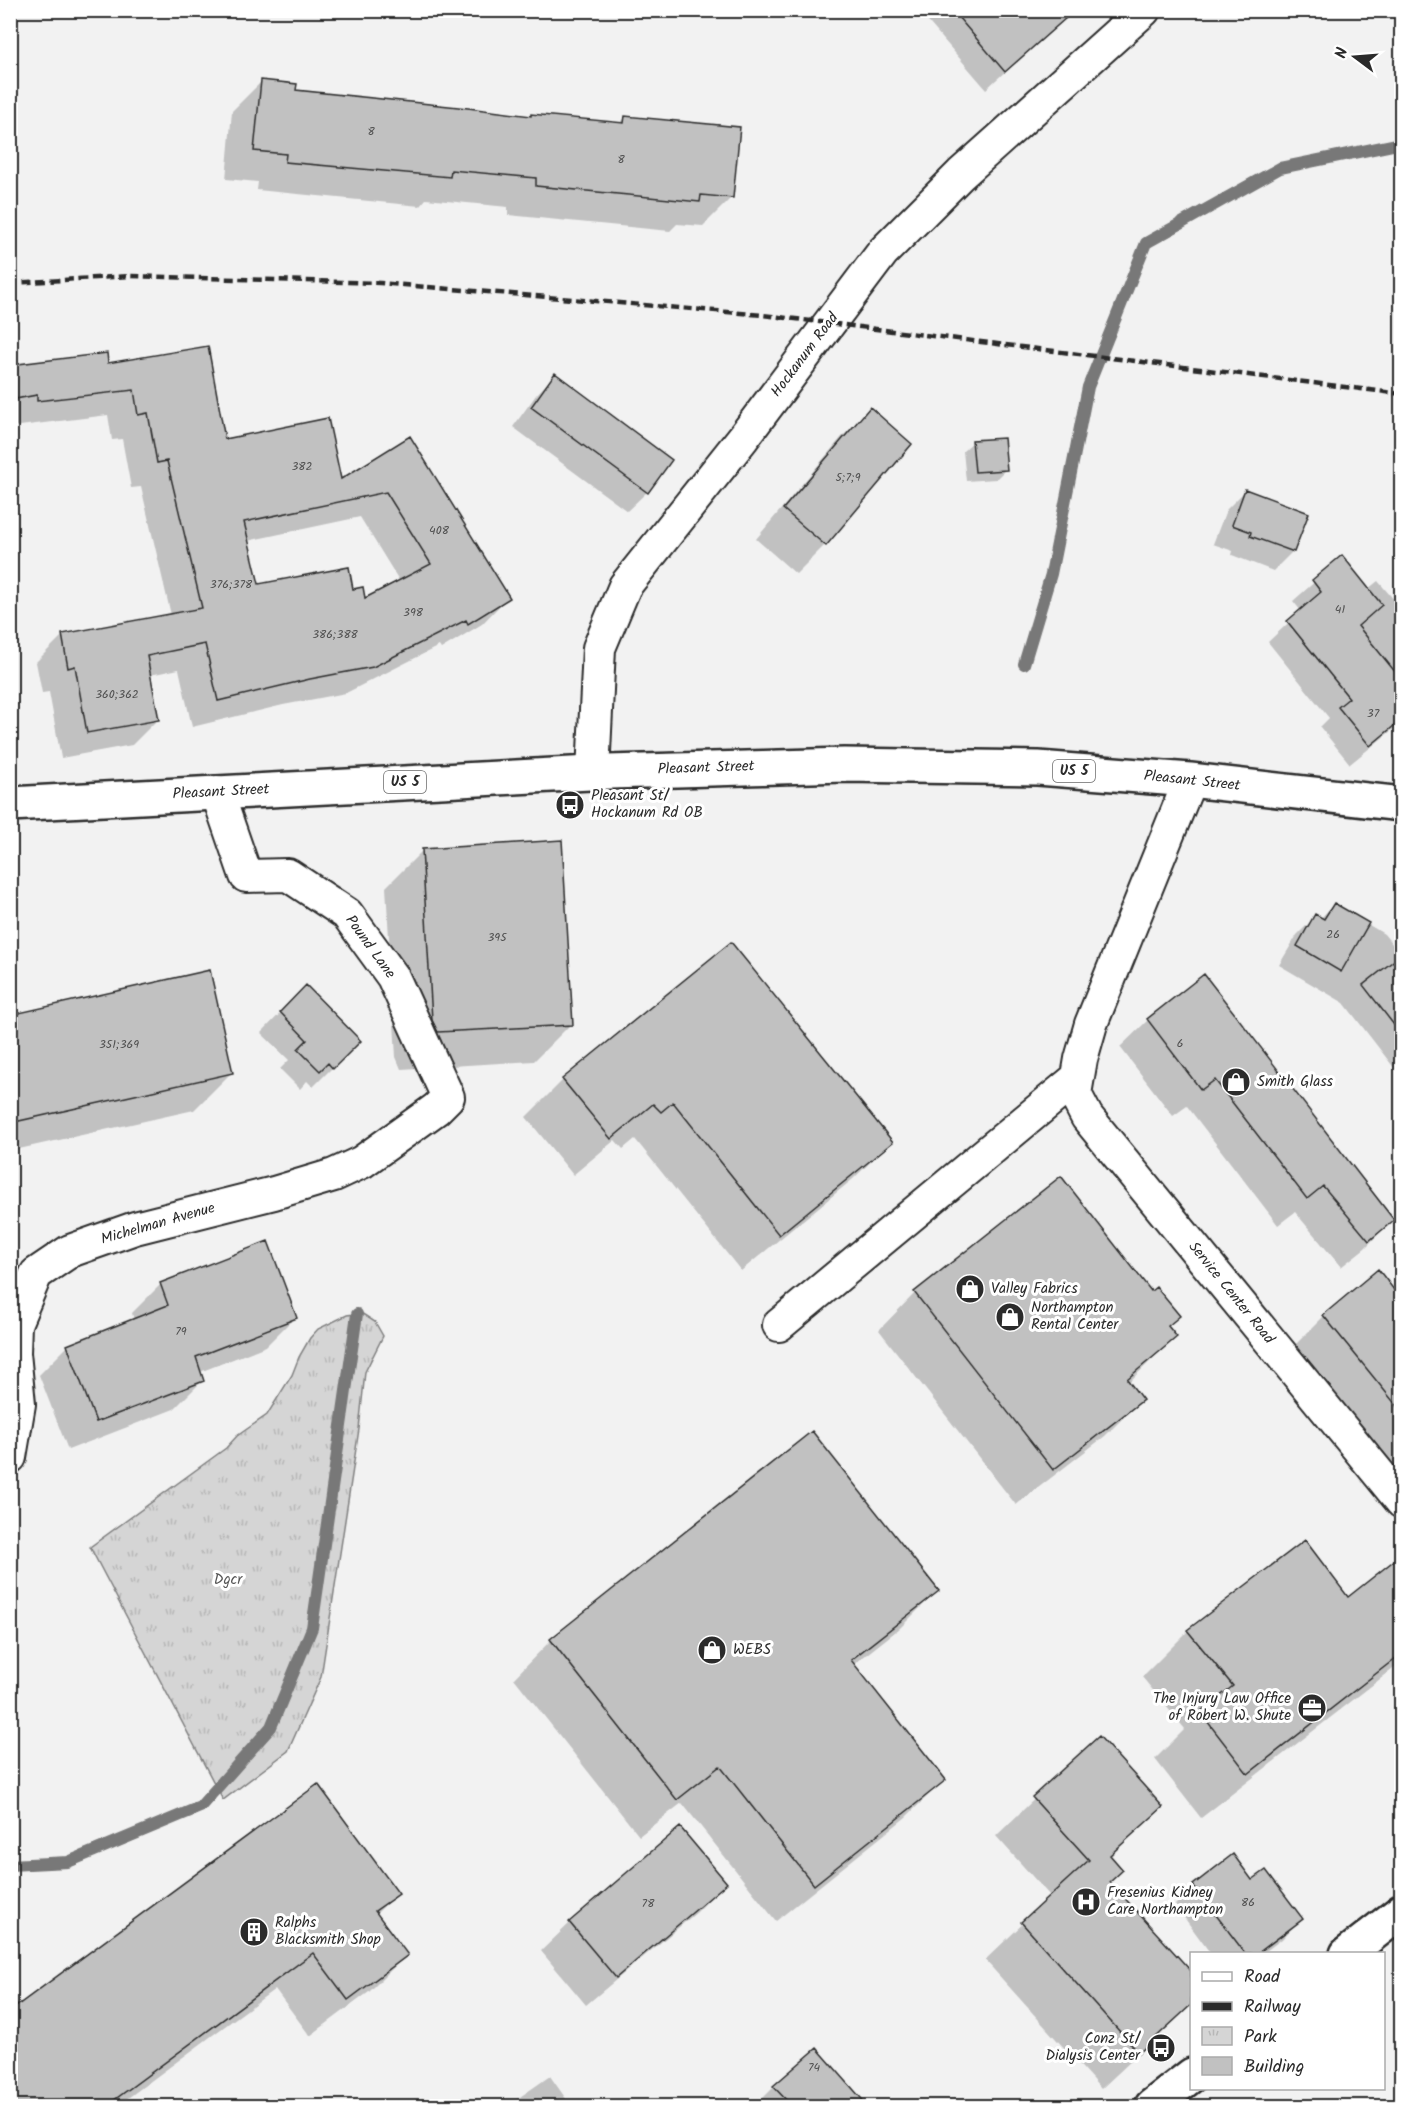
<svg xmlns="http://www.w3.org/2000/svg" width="1412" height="2117" viewBox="0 0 1412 2117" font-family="Kalam,sans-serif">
	<defs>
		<pattern id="park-tufts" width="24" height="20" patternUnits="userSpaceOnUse" patternTransform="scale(1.5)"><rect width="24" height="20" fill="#d5d5d5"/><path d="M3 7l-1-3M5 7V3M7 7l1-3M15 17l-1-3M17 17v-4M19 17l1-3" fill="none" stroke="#b7b7b7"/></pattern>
	</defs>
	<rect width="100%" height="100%" fill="#f2f2f2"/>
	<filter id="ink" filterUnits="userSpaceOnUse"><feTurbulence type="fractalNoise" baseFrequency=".0167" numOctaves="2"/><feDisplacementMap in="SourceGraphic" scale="12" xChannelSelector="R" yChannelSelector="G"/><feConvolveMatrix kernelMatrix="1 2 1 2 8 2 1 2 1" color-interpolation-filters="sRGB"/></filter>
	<g filter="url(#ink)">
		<!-- park -->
		<path fill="url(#park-tufts)" stroke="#808080" stroke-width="1.5" d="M361,1313L375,1322L383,1336L365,1372L359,1429L321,1677L288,1751L223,1800L90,1547L226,1448L237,1436L267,1415L292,1375L299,1357L310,1338L318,1329L347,1315Z"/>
		<!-- shadow -->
		<path fill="#0003" fill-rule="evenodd" d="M918,10H1049L1060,22L986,89Z
			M261,82L294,92L530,117L619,124L625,118L732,197L703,226L677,224L670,231L508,215V207L426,199L420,206L257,190L258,182L226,179L232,111Z
			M10,349H13L16,365H107L224,441L340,481L409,438L508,597L482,624L441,649L439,646L346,693L283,705L192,727L179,669L150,675L158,719L132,745L61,758L49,692L42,693L36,662L63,635L171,615L141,487L131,488L122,439L112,440L108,415L12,427ZM360,517L400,582L364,601L352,590L258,586L247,541Z
			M555,375L647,492L627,511L513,427L536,395Z
			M870,409L825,545L796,574L756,539L841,438Z
			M973,442L1006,469L996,479L966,481L963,451Z
			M1245,491L1293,551L1273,571L1232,555L1233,551L1213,544L1226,510Z
			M1342,558L1368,589L1378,581L1402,609V722L1350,764L1320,727L1329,718L1268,642L1301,611L1293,601Z
			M423,850L571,1024L534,1061L401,1069L396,1057L386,887Z
			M1334,904L1384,934L1402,956V1078L1344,1003L1279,965L1297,935L1316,916L1320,919Z
			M306,987L359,1041L313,1087L307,1081L300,1089L280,1069L289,1060L261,1033Z
			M10,1017L231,1073L194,1110L10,1151Z
			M1148,1020L1392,1220L1365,1248L1341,1267L1295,1212L1278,1225L1187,1106L1173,1116L1120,1047Z
			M563,1080L891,1142L853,1179L741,1271L635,1139L623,1149L615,1140L573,1175L526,1117Z
			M1061,1178L1151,1293L1178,1316L1167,1327L1175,1337L1128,1383L1141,1400L1105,1436L1016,1505L879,1330L915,1293Z
			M1377,1272L1402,1301V1475L1295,1345L1324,1316Z
			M161,1284L295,1317L266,1346L200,1372L203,1380L174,1409L68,1450L39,1375L68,1346L134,1320L132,1313Z
			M1401,1557L1402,1662L1201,1818L1155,1759L1185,1729L1142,1677L1188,1631L1347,1599Z
			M937,1591L900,1628L853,1665L944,1780L906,1817L776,1921L682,1803L639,1836L514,1678L551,1640Z
			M1098,1738L1161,1807L1110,1857L1108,1882L1192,1974V2004L1101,2089L985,1960L1051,1897L996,1836Z
			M680,1829L725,1883L697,1912L586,2005L541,1951L570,1923Z
			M1194,1886L1301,1919L1282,1939L1262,1954H1211L1175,1905Z
			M397,1893L376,1914L406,1955L369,1992L310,2036L275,1989L117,2106H10V2013Z
			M817,2050L866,2106H755L774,2087Z
			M550,2076L571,2106H507Z"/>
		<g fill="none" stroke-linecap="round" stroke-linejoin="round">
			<!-- stream -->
			<path stroke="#787878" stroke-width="12" d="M1024,664L1051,574L1088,387L1146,243L1280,168L1402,143
				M10,1865L68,1862L200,1807L271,1727L312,1628L357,1314"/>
		</g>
		<!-- building -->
		<path fill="#c1c1c1" stroke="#2b2b2b" stroke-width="1.5" fill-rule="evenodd" d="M952,10H1075L1005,72Z
			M261,80L297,84L296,90L468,108L531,116V114L624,123L625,116L740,127L733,198L701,195L700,202L536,186V178L451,170L450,177L285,162L286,154L254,151Z
			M208,346L225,439L328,418L341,479L410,436L510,598L468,624L466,620L373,667L310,679L218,701L205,644L147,656L159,720L87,733L75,666L68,668L62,634L202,608L167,461L157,463L148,413L138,415L134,390L37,401V395L10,400V365L107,353L108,363ZM386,492L431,564L365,598L363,587L353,589L349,567L259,584L244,522Z
			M555,373L672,460L648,493L531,407Z
			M870,407L912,444L826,546L783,509Z
			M1004,438L1007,470L975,472L972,440Z
			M1245,489L1309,513L1294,552L1250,536L1251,532L1232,525Z
			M1342,555L1382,605L1358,626L1401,679V720L1370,746L1338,707L1349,698L1287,621L1321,592L1312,580Z
			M562,840L573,1025L438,1032L432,1020L422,849Z
			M1334,903L1369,923L1341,972L1297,946L1315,914L1324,919Z
			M731,942L893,1142L779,1235L673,1102L661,1112L653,1104L611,1139L562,1079Z
			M1401,955V1034L1363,985Z
			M210,970L233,1073L10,1123V1015Z
			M1204,974L1394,1220L1369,1241L1323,1186L1307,1199L1215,1080L1201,1090L1147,1019Z
			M306,985L361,1041L333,1069L328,1063L320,1071L298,1049L307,1040L280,1012Z
			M1061,1176L1151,1291L1156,1287L1180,1316L1168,1326L1177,1337L1127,1379L1143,1400L1053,1470L914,1292Z
			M268,1241L297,1318L196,1357L204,1381L96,1422L67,1345L168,1305L160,1283Z
			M1378,1269L1401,1299V1411L1323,1315Z
			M812,1431L939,1591L851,1660L946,1780L814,1885L720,1766L677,1800L550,1639Z
			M1305,1540L1348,1597L1401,1555V1654L1248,1774L1200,1712L1233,1686L1187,1630Z
			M1099,1736L1163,1807L1110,1855L1123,1870L1110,1882L1191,1971V2005L1139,2053L1021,1922L1089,1860L1032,1797Z
			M318,1784L399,1894L375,1911L408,1955L348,2000L313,1953L106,2106H10V2011Z
			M680,1827L727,1883L616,1978L569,1922Z
			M1233,1854L1252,1880L1266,1870L1303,1919L1258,1953H1245L1193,1885Z
			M817,2048L868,2106H792L773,2086Z"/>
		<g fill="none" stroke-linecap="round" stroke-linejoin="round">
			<!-- street casing -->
			<g stroke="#2b2b2b" stroke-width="36">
				<path id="street" d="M593,773L599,648L625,586L743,438L883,252L961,174L1144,10
					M1190,780L1091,1024L1081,1059L1075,1094L1087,1117L1402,1502
					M779,1325L1077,1078
					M10,1457L19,1404L14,1353L15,1324L36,1274L70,1251L135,1228L274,1193L334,1175L362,1162L436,1109L448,1097L393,977L347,914L288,875L246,876L217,792"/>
			</g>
			<!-- secondary casing -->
			<g stroke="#2b2b2b" stroke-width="38">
				<path id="secondary" d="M1347,1954L1402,1911
					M1152,2106L1192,2075"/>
			</g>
			<!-- primary casing -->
			<g stroke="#2b2b2b" stroke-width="38">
				<path id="primary" d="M10,804L609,772L844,765L1038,768L1190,780L1402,804"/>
			</g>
			<!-- street -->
			<use href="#street" stroke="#fff" stroke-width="32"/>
			<!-- secondary -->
			<use href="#secondary" stroke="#fff" stroke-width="33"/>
			<!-- primary -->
			<use href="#primary" stroke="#fff" stroke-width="33"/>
			<!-- rail -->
			<path stroke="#2b2b2b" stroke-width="4.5" stroke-dasharray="9 4.5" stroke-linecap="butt" d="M10,283L131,276L380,283L763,315L1402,394"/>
		</g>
	</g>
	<!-- icons -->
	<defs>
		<g id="bus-disc" transform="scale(1.5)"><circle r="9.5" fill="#2b2b2b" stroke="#fff"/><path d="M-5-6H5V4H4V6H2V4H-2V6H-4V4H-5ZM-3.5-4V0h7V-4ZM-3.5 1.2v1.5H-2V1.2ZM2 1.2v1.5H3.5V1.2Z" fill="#fff"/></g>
		<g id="shop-disc" transform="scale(1.5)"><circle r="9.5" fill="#2b2b2b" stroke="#fff"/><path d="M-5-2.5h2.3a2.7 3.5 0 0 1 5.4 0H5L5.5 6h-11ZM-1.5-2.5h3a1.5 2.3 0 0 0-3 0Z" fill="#fff"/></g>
		<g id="office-disc" transform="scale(1.5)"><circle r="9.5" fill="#2b2b2b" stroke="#fff"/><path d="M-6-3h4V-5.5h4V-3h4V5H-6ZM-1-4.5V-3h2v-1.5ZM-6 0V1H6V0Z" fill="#fff"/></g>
		<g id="hospital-disc" transform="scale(1.5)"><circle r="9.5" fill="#2b2b2b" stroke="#fff"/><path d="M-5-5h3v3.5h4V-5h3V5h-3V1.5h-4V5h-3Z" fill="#fff"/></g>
		<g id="building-disc" transform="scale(1.5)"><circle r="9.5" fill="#2b2b2b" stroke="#fff"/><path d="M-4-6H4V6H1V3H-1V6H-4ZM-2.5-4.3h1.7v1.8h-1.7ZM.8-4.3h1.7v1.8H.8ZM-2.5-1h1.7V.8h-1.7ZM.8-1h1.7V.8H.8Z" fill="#fff"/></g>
	</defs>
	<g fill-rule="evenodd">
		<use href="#bus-disc" x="570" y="805"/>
		<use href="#shop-disc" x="1236" y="1082"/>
		<use href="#shop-disc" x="970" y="1289"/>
		<use href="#shop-disc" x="1010" y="1317"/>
		<use href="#shop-disc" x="712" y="1650"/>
		<use href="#office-disc" x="1312" y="1708"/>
		<use href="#hospital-disc" x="1086" y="1902"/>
		<use href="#building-disc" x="254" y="1932"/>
		<use href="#bus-disc" x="1161" y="2048"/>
	</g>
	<g text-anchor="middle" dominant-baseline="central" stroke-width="6" stroke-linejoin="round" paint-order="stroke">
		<!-- number labels -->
		<g font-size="12" fill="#505050">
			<text x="371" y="131">8</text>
			<text x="621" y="159">8</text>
			<text x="302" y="466">382</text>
			<text x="848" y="477">5;7;9</text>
			<text x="439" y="530">408</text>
			<text x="231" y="584">376;378</text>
			<text x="1340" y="609">41</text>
			<text x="413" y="612">398</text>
			<text x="335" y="634">386;388</text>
			<text x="117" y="694">360;362</text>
			<text x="1373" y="713">37</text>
			<text x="1333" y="934">26</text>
			<text x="497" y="937">395</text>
			<text x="1180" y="1043">6</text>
			<text x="119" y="1044">351;369</text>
			<text x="181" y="1331">79</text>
			<text x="1248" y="1902">86</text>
			<text x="648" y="1903">78</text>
			<text x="814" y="2067">74</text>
		</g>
		<!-- shield labels -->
		<g fill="#fff" stroke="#6b6b6b" stroke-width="1.5">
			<rect x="1053" y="760" width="42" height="22" rx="4.5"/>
			<rect x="384" y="771" width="42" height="22" rx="4.5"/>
		</g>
		<g font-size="14" font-weight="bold" fill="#2b2b2b">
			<text x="1074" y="771">US 5</text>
			<text x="405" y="782">US 5</text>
		</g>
		<!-- street labels -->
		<g font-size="15" fill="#2b2b2b" stroke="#fff">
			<text transform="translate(805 355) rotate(-53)">Hockanum Road</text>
			<text transform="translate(706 768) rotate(-2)">Pleasant Street</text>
			<text transform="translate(1192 781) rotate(6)">Pleasant Street</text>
			<text transform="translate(221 792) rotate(-3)">Pleasant Street</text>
			<text transform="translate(370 947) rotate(54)">Pound Lane</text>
			<text transform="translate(158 1224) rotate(-16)">Michelman Avenue</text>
			<text transform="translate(1231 1293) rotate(51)">Service Center Road</text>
		</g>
		<!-- poi labels -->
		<g font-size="15" fill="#2b2b2b" stroke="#fff" text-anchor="start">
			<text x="591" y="796">Pleasant St/<tspan x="591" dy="17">Hockanum Rd OB</tspan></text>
			<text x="1257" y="1082">Smith Glass</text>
			<text x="991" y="1289">Valley Fabrics</text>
			<text x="1031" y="1308">Northampton<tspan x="1031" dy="17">Rental Center</tspan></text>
			<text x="733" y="1650">WEBS</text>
			<text x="1291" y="1699" text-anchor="end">The Injury Law Office<tspan x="1291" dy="17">of Robert W. Shute</tspan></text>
			<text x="1107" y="1893">Fresenius Kidney<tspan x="1107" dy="17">Care Northampton</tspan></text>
			<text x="275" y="1923">Ralphs<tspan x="275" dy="17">Blacksmith Shop</tspan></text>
			<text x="1140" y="2039" text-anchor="end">Conz St/<tspan x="1140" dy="17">Dialysis Center</tspan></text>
		</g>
		<!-- park labels -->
		<g font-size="15" fill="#565656" stroke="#fff">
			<text x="228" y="1580">Dgcr</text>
		</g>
	</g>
	<!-- margin -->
	<rect width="1412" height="2117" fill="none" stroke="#fff" stroke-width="36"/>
	<rect x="18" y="18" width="1376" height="2081" fill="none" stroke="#2b2b2b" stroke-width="2" filter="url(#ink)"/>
	<!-- legend -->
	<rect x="1190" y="1952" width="195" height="138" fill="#ffffff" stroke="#aaaaaa" stroke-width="1.5"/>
	<rect x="1202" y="1972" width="30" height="9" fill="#ffffff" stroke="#aaaaaa" stroke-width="1.5"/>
	<text x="1244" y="1982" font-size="18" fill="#2b2b2b">Road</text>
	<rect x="1202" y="2002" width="30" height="9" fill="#2b2b2b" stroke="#aaaaaa" stroke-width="1.5"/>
	<text x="1244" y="2012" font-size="18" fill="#2b2b2b">Railway</text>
	<rect x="1202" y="2027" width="30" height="18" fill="url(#park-tufts)" stroke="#aaaaaa" stroke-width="1.5"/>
	<text x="1244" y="2042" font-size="18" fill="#2b2b2b">Park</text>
	<rect x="1202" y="2057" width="30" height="18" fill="#c1c1c1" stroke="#aaaaaa" stroke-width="1.5"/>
	<text x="1244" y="2072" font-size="18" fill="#2b2b2b">Building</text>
	<!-- north arrow -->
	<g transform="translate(1355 57) rotate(286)" stroke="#ffffff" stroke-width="4.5" paint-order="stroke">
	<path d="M0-4.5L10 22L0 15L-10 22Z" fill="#2b2b2b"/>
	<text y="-9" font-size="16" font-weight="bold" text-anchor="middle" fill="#2b2b2b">N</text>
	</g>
</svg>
